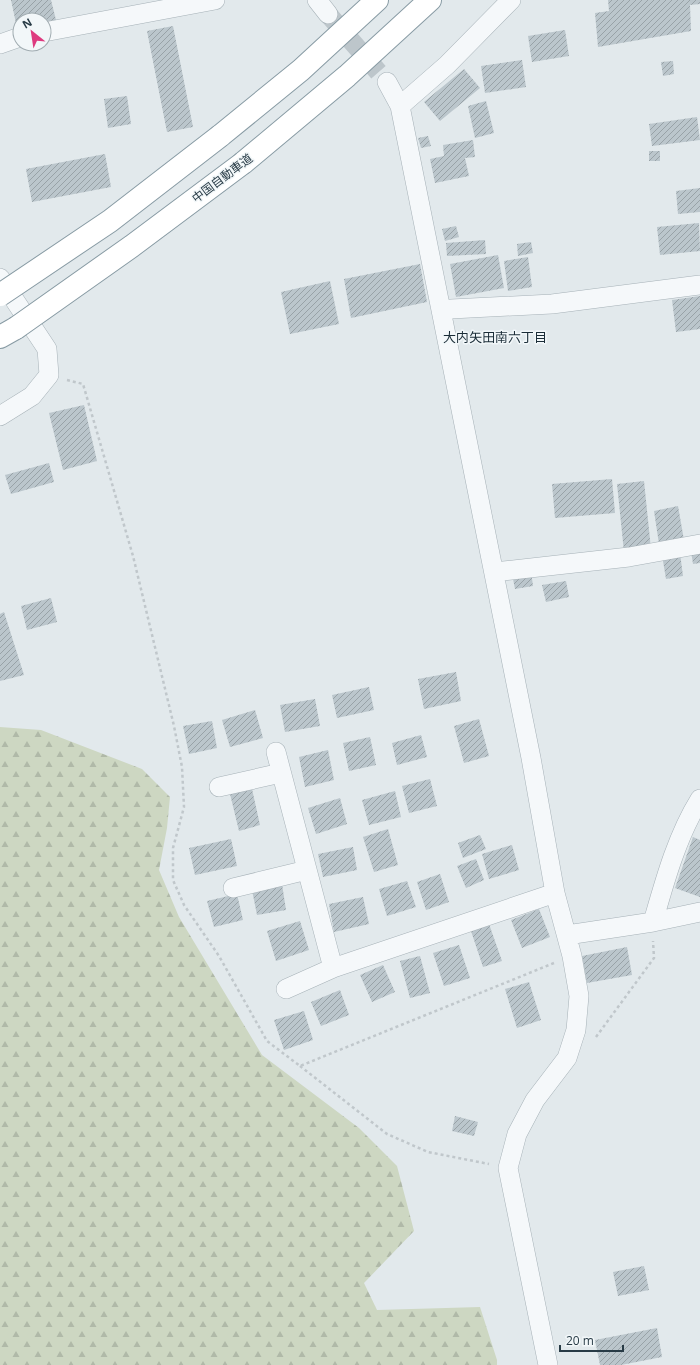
<svg xmlns="http://www.w3.org/2000/svg" width="700" height="1365" viewBox="0 0 700 1365" font-family="'Open Sans','Noto Sans JP',sans-serif">
	<defs>
		<pattern id="forest-firs" width="22" height="20" patternUnits="userSpaceOnUse"><rect width="22" height="20" fill="#cdd7c2"/><path d="M5 1l3.5 6h-7zM16 11l3.5 6h-7z" fill="#b0b9a8"/></pattern>
		<pattern id="building-hatch" width="6" height="6" patternUnits="userSpaceOnUse"><rect width="6" height="6" fill="#bbc6cc"/><path d="M-1 1l2-2M0 6l6-6M5 7l2-2" fill="none" stroke="#98a2a7"/></pattern>
	</defs>
	<rect width="100%" height="100%" fill="#e2e9ec"/>
	<!-- forest -->
	<path fill="url(#forest-firs)" d="M0,727L41,730L142,769L170,797L167,828L159,870L179,917L262,1055L359,1128L397,1166L414,1231L364,1283L377,1310L480,1307L497,1360V1365H0Z"/>
	<!-- building -->
	<path fill="url(#building-hatch)" d="M11,0H51L56,20L44,22V20H20V28H17Z
		M608,0H700V4L690,5L691,31L598,47L595,13L609,11Z
		M173,26L193,127L167,132L147,31Z
		M565,30L569,56L532,62L528,36Z
		M522,60L526,87L485,93L481,66Z
		M673,61L674,74L663,76L661,62Z
		M464,69L480,88L440,121L424,102Z
		M127,96L131,124L108,128L104,99Z
		M486,101L494,133L475,138L468,106Z
		M697,117L700,140L652,146L649,124Z
		M428,136L431,146L421,148L418,138Z
		M473,140L475,157L465,158L469,176L435,183L430,159L444,156L443,145Z
		M649,151H660V161H649Z
		M105,154L111,187L32,202L26,169Z
		M700,188V212L678,214L676,191Z
		M699,223L700,251L660,255L657,227Z
		M456,226L459,237L445,241L442,229Z
		M485,240L486,254L447,256L446,243Z
		M531,242L533,253L518,256L517,244Z
		M498,255L504,288L456,297L450,264Z
		M528,257L532,287L508,291L504,261Z
		M420,264L427,302L351,318L344,279Z
		M330,281L339,324L290,334L281,292Z
		M700,296V329L676,332L672,300Z
		M84,405L97,461L63,470L49,413Z
		M49,463L54,482L11,494L5,475Z
		M612,479L615,513L555,518L552,484Z
		M644,481L651,549L624,552L617,484Z
		M678,506L684,540L659,544L654,511Z
		M700,549V563L693,564L691,551Z
		M680,553L683,576L666,579L662,555Z
		M531,571L533,586L515,589L512,574Z
		M566,581L569,597L546,602L542,585Z
		M51,598L57,622L27,630L21,606Z
		M4,612L24,675L0,681V614Z
		M456,672L461,701L424,709L418,679Z
		M369,687L374,710L337,718L332,695Z
		M315,699L320,726L285,732L280,705Z
		M255,710L263,738L230,747L222,720Z
		M479,719L489,756L464,763L454,726Z
		M212,721L217,748L189,754L183,726Z
		M421,735L427,757L397,765L392,743Z
		M370,737L376,765L349,771L343,743Z
		M328,750L334,780L305,787L299,757Z
		M430,779L437,806L409,813L402,786Z
		M252,789L260,825L239,831L230,794Z
		M395,791L401,817L369,825L362,800Z
		M340,798L347,824L316,834L308,808Z
		M388,829L398,865L374,872L363,837Z
		M480,835L486,849L463,858L458,843Z
		M693,837L700,840V897L675,888Z
		M231,839L237,866L195,875L189,848Z
		M512,845L519,870L489,879L482,854Z
		M353,847L357,870L323,877L318,854Z
		M476,859L484,880L466,888L457,866Z
		M440,874L449,902L426,910L417,882Z
		M407,881L416,907L387,916L379,889Z
		M282,884L286,910L257,915L252,890Z
		M237,894L243,920L214,927L207,901Z
		M363,897L369,924L334,932L329,904Z
		M539,909L550,937L522,948L511,920Z
		M300,921L309,950L276,961L267,931Z
		M489,924L502,961L483,967L471,931Z
		M459,945L470,978L444,986L433,953Z
		M627,947L632,975L587,983L582,956Z
		M420,956L430,993L410,998L400,961Z
		M383,965L395,992L372,1002L360,975Z
		M529,982L541,1020L517,1028L505,989Z
		M340,990L349,1015L321,1026L311,1002Z
		M304,1011L313,1040L284,1050L274,1020Z
		M455,1116L478,1122L474,1136L452,1131Z
		M644,1266L649,1290L618,1296L613,1272Z
		M657,1328L662,1357L621,1365H600L595,1340Z"/>
	<g fill="none" stroke-linecap="round" stroke-linejoin="round">
		<!-- street-tunnel -->
		<path stroke="#bdc6cb" stroke-width="19" stroke-dasharray="19 10" stroke-linecap="butt" d="M328,14L387,82"/>
		<!-- street casing -->
		<g stroke="#a6b1b7" stroke-width="20">
			<path id="street" d="M317,0L328,14
				M44,32L215,0
				M0,44L20,37
				M387,82L400,106L531,758L555,893L572,956L579,996L576,1030L567,1058L535,1100L517,1134L508,1168L548,1365
				M400,106L447,65L511,0
				M0,278L47,349L49,375L32,396L0,416
				M442,311L451,309L552,304L700,285
				M494,572L629,557L700,544
				M276,752L333,968L555,893
				M219,787L281,773
				M233,888L307,870
				M653,922C665,880 677,836 700,799
				M567,935L653,922L700,912
				M286,989L333,968"/>
		</g>
		<!-- highway casing -->
		<g stroke="#889ba4" stroke-width="24">
			<path id="highway" d="M220,136L301,70L377,0
				M243,163L347,76L430,0
				M0,337L16,328"/>
		</g>
		<!-- path -->
		<path stroke="#c0c7cb" stroke-width="2.5" stroke-dasharray="3 3" stroke-linecap="butt" d="M67,380L83,384L133,556L174,726L182,767L184,807L173,848V880L184,905L219,956L267,1041L300,1066L554,963
			M596,1037L654,958L653,941
			M300,1066L387,1134L428,1152L489,1164"/>
		<!-- street -->
		<use href="#street" stroke="#f5f8fa" stroke-width="19"/>
		<!-- highway -->
		<use href="#highway" stroke="#fff" stroke-width="22"/>
		<!-- highway-bridge casing -->
		<g stroke="#889ba4" stroke-width="24" stroke-linecap="butt">
			<path id="highway-bridge" d="M0,295L110,221L220,136
				M16,328L132,246L243,163"/>
		</g>
		<!-- highway-bridge -->
		<use href="#highway-bridge" stroke="#fff" stroke-width="22"/>
	</g>
	<g text-anchor="middle" dominant-baseline="central" stroke-width="3" stroke-linejoin="round" paint-order="stroke">
		<!-- street labels -->
		<g font-size="12" fill="#283b46" stroke="#f2f7f9">
			<text transform="translate(222 178) rotate(-37)">中国自動車道</text>
		</g>
		<!-- neighbourhood labels -->
		<g font-size="13" fill="#1a2c37" stroke="#f2f7f9">
			<text x="495" y="337">大内矢田南六丁目</text>
		</g>
	</g>
	<!-- north arrow -->
	<g transform="translate(32 32) rotate(330)"><circle r="19" fill="#f2f7f9" stroke="#a1acb1"/>
	<path d="M0-3L7 15L0 10L-7 15Z" fill="#de3a7f"/>
	<text y="-6" font-size="11" font-weight="bold" text-anchor="middle" fill="#283b46">N</text>
	</g>
	<!-- scale -->
	<path d="M560 1345v6h63v-6" fill="none" stroke="#283b46" stroke-width="2"/>
	<text x="566" y="1345" font-size="12" fill="#283b46" stroke="#f2f7f9" stroke-width="3" paint-order="stroke">20 m</text>
</svg>
